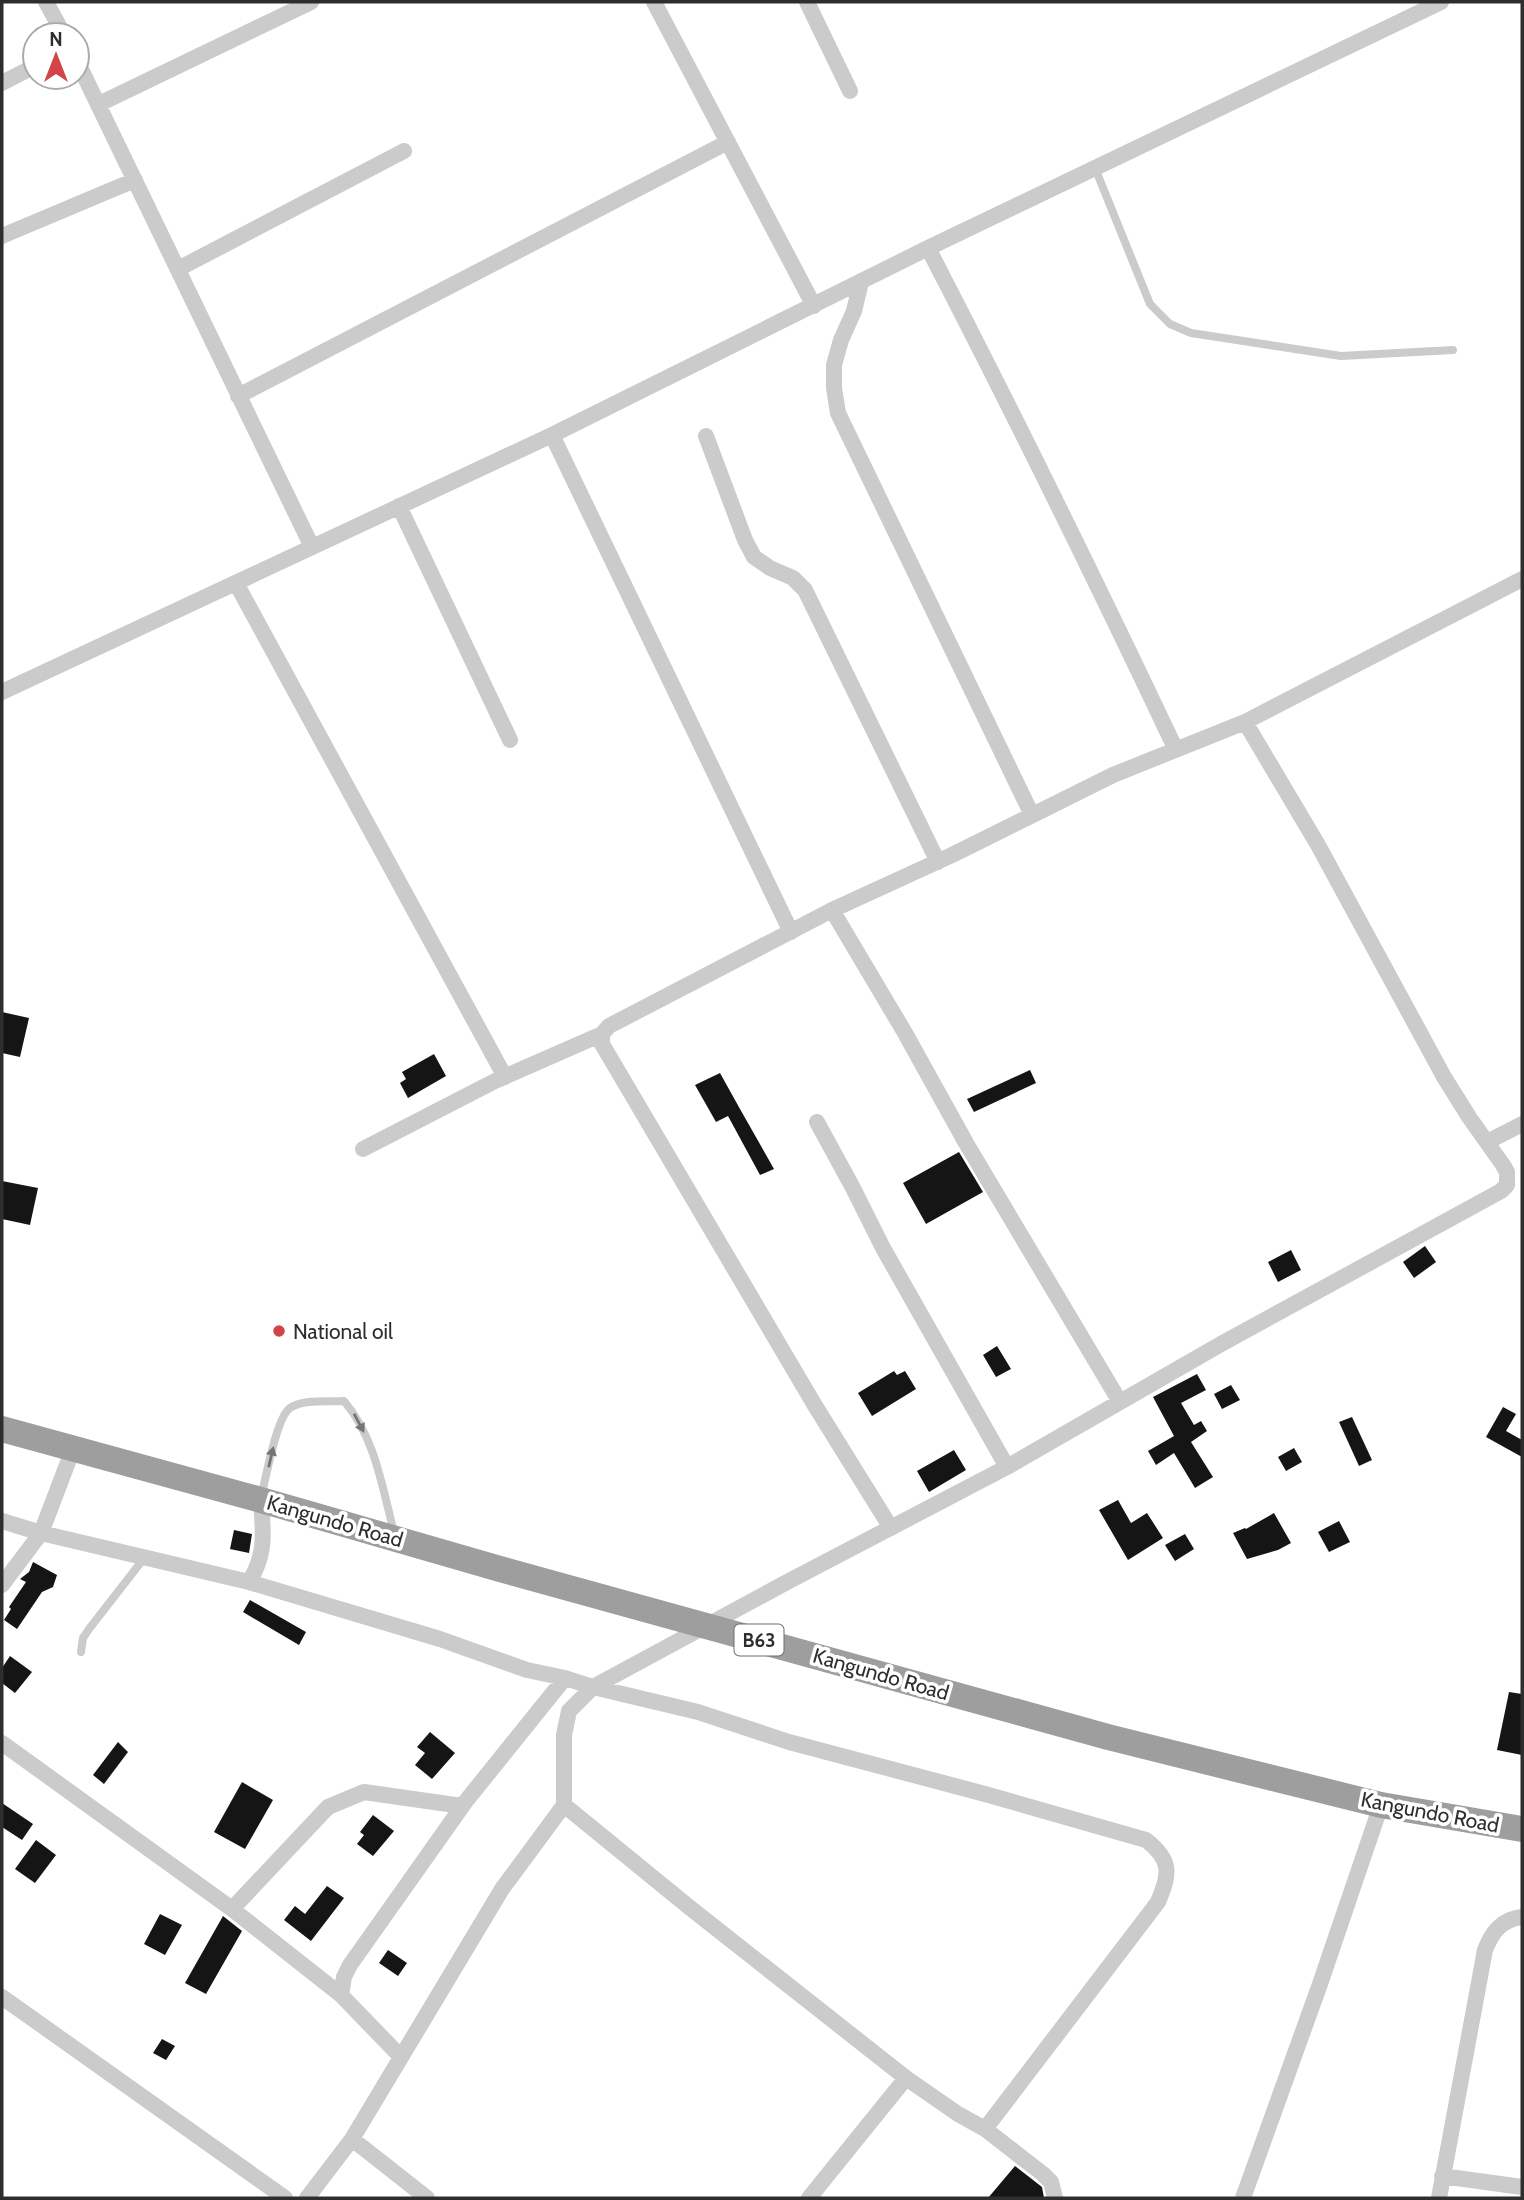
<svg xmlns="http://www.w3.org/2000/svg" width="1524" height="2200" viewBox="0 0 1524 2200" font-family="Cabin,sans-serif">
	<rect width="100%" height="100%" fill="#fff"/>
	<!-- building -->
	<path fill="#151515" d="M2,1012L29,1018L20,1057L2,1053Z
		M434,1054L446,1076L408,1098L400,1083L406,1079L402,1072Z
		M1030,1070L1036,1083L974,1112L967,1099Z
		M720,1073L740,1109L774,1169L760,1175L728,1116L716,1122L695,1085Z
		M959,1152L983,1192L926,1224L903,1183Z
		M2,1181L38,1188L30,1225L2,1219Z
		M1425,1246L1436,1262L1414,1278L1403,1262Z
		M1291,1250L1301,1270L1278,1282L1268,1262Z
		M997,1346L1011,1369L996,1377L983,1355Z
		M894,1371L897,1375L905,1371L916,1389L872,1416L858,1393Z
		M1197,1374L1206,1390L1181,1403L1194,1425L1201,1421L1207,1431L1191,1442L1213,1477L1195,1488L1174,1453L1156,1465L1148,1451L1174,1436L1153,1397Z
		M1231,1385L1240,1400L1222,1409L1214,1394Z
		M1503,1407L1516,1414L1506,1431L1522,1440V1457L1486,1437Z
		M1352,1417L1372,1460L1359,1466L1339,1422Z
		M1294,1448L1302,1462L1286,1471L1278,1457Z
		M954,1450L966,1470L929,1492L917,1471Z
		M1118,1500L1131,1523L1147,1513L1163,1538L1128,1560L1099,1510Z
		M1274,1513L1291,1543L1278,1550L1247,1559L1233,1533L1245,1528L1246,1529Z
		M1339,1521L1350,1542L1329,1552L1318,1532Z
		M234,1530L252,1534L249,1553L230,1549Z
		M1185,1534L1194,1549L1175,1561L1165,1545Z
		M33,1562L57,1575L53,1587L42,1592L17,1629L4,1620L11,1609L9,1607L26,1582L20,1579L29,1572Z
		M250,1600L306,1632L299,1645L243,1612Z
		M10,1656L32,1672L15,1693L2,1683V1668Z
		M1509,1692L1522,1694V1755L1497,1750Z
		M430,1732L455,1753L432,1779L415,1765L425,1753L417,1747Z
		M118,1742L128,1752L104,1784L93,1775Z
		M242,1782L273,1800L245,1849L214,1832Z
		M2,1803L33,1824L22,1840L2,1827Z
		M373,1815L394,1831L373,1856L357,1844L364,1835L360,1832Z
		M36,1840L56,1855L35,1883L15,1869Z
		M327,1886L344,1898L311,1941L284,1920L295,1906L305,1914Z
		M160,1914L182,1925L165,1955L144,1944Z
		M223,1916L242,1931L206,1994L185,1983Z
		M388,1950L407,1963L398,1976L379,1963Z
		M162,2039L175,2046L166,2060L153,2053Z
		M1015,2166L1042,2187L1044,2198H988Z"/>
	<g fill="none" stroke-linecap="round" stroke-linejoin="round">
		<!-- service -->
		<path stroke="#cbcbcb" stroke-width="8" d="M1095,168L1150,304L1170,324L1191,333L1341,356L1453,350
			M261,1497C266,1479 276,1418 290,1408C303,1399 328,1402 344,1401C375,1437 382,1487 394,1532
			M81,1652L83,1638L89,1629L145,1557"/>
		<!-- minor -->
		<path stroke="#cbcbcb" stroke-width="16" d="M46,2L64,35
			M654,2L814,306
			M807,2L850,91
			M77,61L312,547
			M2,83L35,66
			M99,104L311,2
			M2,236L135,180
			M928,248C1014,414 1096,581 1176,750
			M178,269L404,151
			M861,282L854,311L841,340L834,365V388L838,413L1032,815
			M238,396L728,142
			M552,435L791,932
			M706,436L745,540L754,557L770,568L793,578L805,590L938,862
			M399,506L510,740
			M236,583L505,1077
			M2,692L552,435L928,248L1441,2
			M832,910L905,1033L966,1143L1120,1402
			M817,1122L853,1188L883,1248L1007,1467
			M1487,1142L1522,1124
			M363,1149L495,1081L602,1034
			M2,1521L41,1533L249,1582L440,1639L527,1670L565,1678L593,1687L698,1712L789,1742L985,1794L1146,1840C1172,1860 1170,1874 1158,1902L985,2129
			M891,1528L814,1404L602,1044V1034L609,1026L832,910L952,855L1113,775L1245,722L1522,579
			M249,1582C267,1553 263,1532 261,1500
			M2,1585L41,1533L73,1449
			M2,1743L232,1909L341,1995
			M564,1805L689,1907L906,2078L958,2114L985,2129L1043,2174L1051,2182L1055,2198
			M232,1909L328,1807L364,1792L462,1806
			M2,1997L285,2198
			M401,2057L341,1995L344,1977L350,1965L466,1801L565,1678
			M352,2139L427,2198
			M1442,2176L1522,2187
			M307,2198L352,2139L502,1889L564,1805V1735L569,1711L593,1687L789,1581L1007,1467L1221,1344L1501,1191L1507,1185V1172L1503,1165L1469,1117L1444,1077L1318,845L1245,722
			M809,2198L906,2078
			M1243,2198L1320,1984L1381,1805
			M1439,2198L1485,1950C1492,1932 1502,1919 1522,1917"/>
		<!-- trunk -->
		<path stroke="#9e9e9e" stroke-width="26" d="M2,1429L261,1500L500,1569L1108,1737L1381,1805L1522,1829"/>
	</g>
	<!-- one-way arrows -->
	<defs><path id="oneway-solid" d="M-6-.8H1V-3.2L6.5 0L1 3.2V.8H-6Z" transform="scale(1.75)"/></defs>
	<g fill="#757575">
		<use href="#oneway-solid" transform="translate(359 1423) rotate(62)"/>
		<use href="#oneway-solid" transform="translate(271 1457) rotate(-77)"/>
	</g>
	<!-- markers -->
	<circle fill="#d14447" stroke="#fff" stroke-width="2.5" cx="279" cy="1331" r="7"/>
	<g text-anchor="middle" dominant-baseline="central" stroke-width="7" stroke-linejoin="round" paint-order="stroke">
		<!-- shield labels -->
		<rect fill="#fff" stroke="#6d6d6d" stroke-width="2" x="734.5" y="1624.5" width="49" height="31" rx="5"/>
		<g font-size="19" font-weight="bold" fill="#2e2e2e">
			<text x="759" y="1640">B63</text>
		</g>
		<!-- poi labels -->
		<g font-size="21" fill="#2e2e2e" stroke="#fff" text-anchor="start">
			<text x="293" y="1331">National oil</text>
		</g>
		<!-- street labels -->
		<g font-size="21" fill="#2e2e2e" stroke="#fff">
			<text transform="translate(335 1521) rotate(16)">Kangundo Road</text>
			<text transform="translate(881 1674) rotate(16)">Kangundo Road</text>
			<text transform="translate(1430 1812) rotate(11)">Kangundo Road</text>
		</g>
	</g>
	<!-- border -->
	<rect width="1524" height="2200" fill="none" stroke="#2e2e2e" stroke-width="7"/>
	<!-- north arrow -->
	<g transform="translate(56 56)"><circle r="33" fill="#ffffff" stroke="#ababab" stroke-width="2"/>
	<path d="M0-5L12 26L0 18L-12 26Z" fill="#d14447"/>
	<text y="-10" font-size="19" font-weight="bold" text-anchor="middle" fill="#2e2e2e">N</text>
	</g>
</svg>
